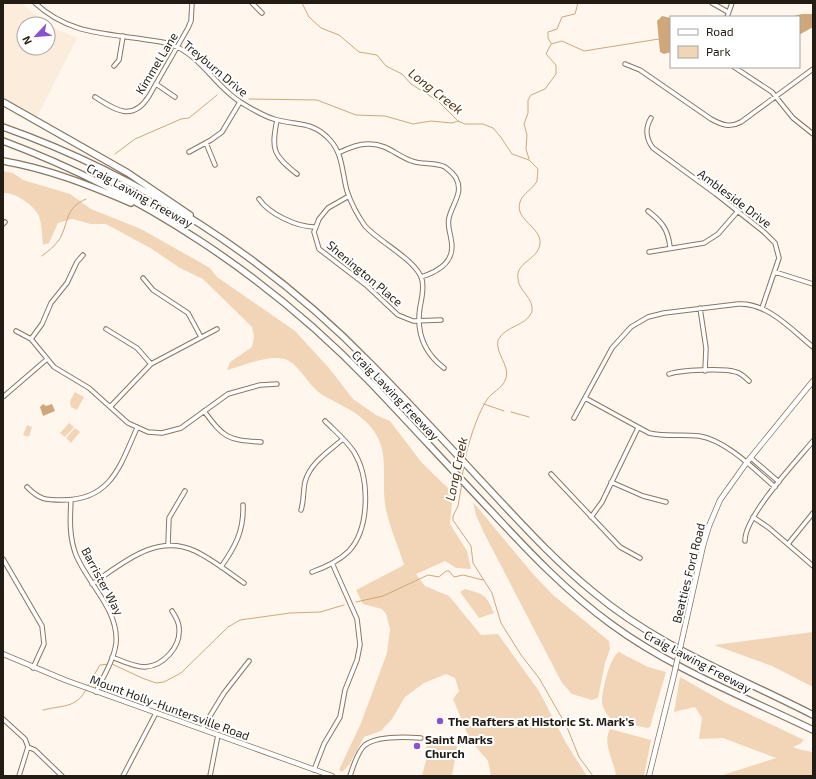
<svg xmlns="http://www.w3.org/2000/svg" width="816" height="779" viewBox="0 0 816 779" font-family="'Exo 2',sans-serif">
	<rect width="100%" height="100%" fill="#fff7ed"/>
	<!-- built -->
	<path fill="#fcecdb" d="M3,3H21L46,24H24V48H48V25L77,38L37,117L3,99Z"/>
	<!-- green -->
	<path fill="#f1d5b6" d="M3,171L13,173L23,180L70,194L91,209L141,229L210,268L217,277L295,331L329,368L353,399L376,415L390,421L422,463L453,493L450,524L467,551L471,569L456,568L445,561L416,574L425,586L449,596L481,635L498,634L539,691L566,743L587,776H491L488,761L470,740L453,699L459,691L455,678L446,674L424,683L405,697L392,719L381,731L364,737L349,765L342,772L339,770L361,723L387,653L390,629L386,614L382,609L363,604L356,590L404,565C398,545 388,524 385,504C381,473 392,446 365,421C353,409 335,403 321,394C309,386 301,368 289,361C274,352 243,366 227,370L230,362L252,347L254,336L252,327L203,279L180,268L152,249L106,224H91L72,219L58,223L49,243L43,245C42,236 42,225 39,216C34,205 15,192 3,193Z
		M75,392L84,397L77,410L71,407L70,401Z
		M69,423L74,427L65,437L60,433Z
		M27,425L32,427L29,437L23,435Z
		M75,428L80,432L71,443L66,438Z
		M473,502L533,574L553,595L609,641L610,649L605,663L598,698L592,700L572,694L562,683L484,533L476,515Z
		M465,589C486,595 485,594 494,613L479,618L460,592Z
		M813,632V687L772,666L714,645Z
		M619,652L648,667L666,672L650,727L647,728L612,720C607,715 602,708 602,701C602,691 610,656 619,652Z
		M680,677L726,703L804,740L800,744L793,747C801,751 808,750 813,753V776H720L776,758L723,738L699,739L702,718L695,707L674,712Z
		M610,729L651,740L644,776H616C614,760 602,744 610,729Z
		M444,739L458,742L452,776H422L427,756L426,741L437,743Z"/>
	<!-- water -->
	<path fill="#cfa77a" d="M802,14H813V27L799,35V17H789Z
		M662,16L671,18V52L664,54L660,52L657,21Z
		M43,404L46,406L52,404L55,411L43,416L40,407Z"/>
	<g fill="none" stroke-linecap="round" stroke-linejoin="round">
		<!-- stream -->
		<path stroke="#cfa77a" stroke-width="1" d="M302,3L309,17L321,28L339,35L359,52L377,55L386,66L402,74L411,84L438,101L458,121L465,124H483L493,128L500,136L512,154L529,160L538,169L537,181C533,189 523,193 520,202C514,220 542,227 540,244C538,260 515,262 518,279C519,292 534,297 532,312C525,327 506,325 498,340C495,354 510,365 506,378C503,389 491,392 486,401C477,416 468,443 465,460
			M551,43L548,38V32L557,29L562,17L575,14L578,3
			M249,99L317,100L356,115L385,116L413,124L431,121L452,123L458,121
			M115,154L135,139L181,119L189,118L217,95
			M529,159L526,149L527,135L524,124L528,113V100L531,95L545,89L556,74V65L546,54L551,44L562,41L584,51L659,39
			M42,256C48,251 54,247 59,240C69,224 64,208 86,199
			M484,404L504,411
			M511,412L529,417
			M462,478L464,465
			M462,483L458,506L453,516V520L471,546L473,563L492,593L501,623L521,655L539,678L567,727L579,757L593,776
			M356,602L383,596L428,575L439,577L446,571H449L454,577L463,575L483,580
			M112,664L142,678L156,683L164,682L181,673L228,627L240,620L290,613L320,612L344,605
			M88,685L100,665L109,664
			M43,710C62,705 75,709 86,690"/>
		<!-- minor casing -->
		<g stroke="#897662" stroke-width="5.5">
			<path id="minor" d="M35,3C68,33 100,33 142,39C152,41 163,41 172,45C201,55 216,88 242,103C252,109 263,116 274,119C296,126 312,120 330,140C343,154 342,173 347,191C351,203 358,216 365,226C379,242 418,261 422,280C424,288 422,298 420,307C416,332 423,352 444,368
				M252,3L262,13
				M712,3L728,12
				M727,17L732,3
				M625,64L640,70L711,119C722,125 730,128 741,122L813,69
				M114,66L119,60L123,36
				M734,67L772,92L793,118L813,134
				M156,84L175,97
				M95,97C115,110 133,122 149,96L188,28L191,21L192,3
				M651,118C645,128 646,139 653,148L716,194L764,232L775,243L779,258L762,308
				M277,120C271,150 273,155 297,174
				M206,143L215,165
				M189,152L211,140L222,132L240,102
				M338,153C348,148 359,143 370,144C387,144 397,156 412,161C422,165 435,162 445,167C449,170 453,173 456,178C464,193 452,204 449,218C447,226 450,231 451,239C456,261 440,271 421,277
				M349,196L328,208L319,219L314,232L319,249L366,285L398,315L413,321L441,320
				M259,199C269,214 297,227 315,227
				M648,211C662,222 668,229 670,247
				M3,224L5,222
				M649,252L704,243L718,234L738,211
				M775,272L813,284
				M143,278L153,290L188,313L201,337
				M700,308L706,348L705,371
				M106,329L137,348L151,364
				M16,331L31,339L54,367L89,388L128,423L148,432L162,433L181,428L228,394L260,385L277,384
				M31,339L42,324L51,303L67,283L77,262L83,255
				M669,374C680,370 724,368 736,372C741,373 745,377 749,381
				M3,397L46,360
				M585,398L649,433C666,437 682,434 699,436C726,440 755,470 775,487
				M110,407L151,364L217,329
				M204,411C224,438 227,440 261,442
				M574,418L612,348L631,327L648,317L664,313L738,304C767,302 792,330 813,347
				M751,458L779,482
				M551,474L620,547L640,558
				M611,482L643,496L666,502
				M27,487C40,500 45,500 63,500C111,500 120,466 137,428
				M71,500C70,518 69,537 76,555C88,584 119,610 116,643C114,660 103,677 96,692
				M301,510C304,501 303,491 305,482C310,463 329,451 343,439
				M591,517L602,502L638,428
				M753,517L769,528L813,566
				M745,541C744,517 797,460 813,441
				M788,544L813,513
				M168,545L169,518L185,491
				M3,559L42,626L44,644L33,668
				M221,567C235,547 244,531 243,505
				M312,572C326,567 339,561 349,551C370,528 370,478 354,452C346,440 335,431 325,421
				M92,584C123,563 156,533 195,551C212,559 228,572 244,583
				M112,657C122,661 134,667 145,667C163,666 181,647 179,628C179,622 176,617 172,611
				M3,719L25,739L28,747L35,750L62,776
				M202,729L224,693L249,661
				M314,770L324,744L340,717L345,690L357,660L360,645L357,619L332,563
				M19,776L28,747
				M123,776L156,713
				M210,776L218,735
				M350,776C353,767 357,752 365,745C377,736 407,737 421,738"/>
		</g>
		<!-- major casing -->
		<g stroke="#897662" stroke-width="6">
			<path id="major" d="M683,635L703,546L709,526L720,500L747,462L813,381
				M3,654L65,680L332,776
				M649,776L673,679"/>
		</g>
		<!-- highway casing -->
		<g stroke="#897662" stroke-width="8">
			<path id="highway" d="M3,102L128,173L190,215
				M3,127C142,176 270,260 372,365C416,410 458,456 501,502C530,533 559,564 592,591C658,647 737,676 813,715
				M3,141C142,193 267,275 370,382C411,425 451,469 492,512C529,552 567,592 611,624C672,669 745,697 813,730
				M3,161C49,169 89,185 131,203"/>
		</g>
		<!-- minor -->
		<use href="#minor" stroke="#fff" stroke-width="3.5"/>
		<!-- major -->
		<use href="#major" stroke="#fff" stroke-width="4.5"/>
		<!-- highway -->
		<use href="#highway" stroke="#fff" stroke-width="5.5"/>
		<!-- major-bridge casing -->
		<g stroke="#897662" stroke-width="6" stroke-linecap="butt">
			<path id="major-bridge" d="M673,679L683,635"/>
		</g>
		<!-- major-bridge -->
		<use href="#major-bridge" stroke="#fff" stroke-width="4.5"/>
	</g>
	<!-- markers -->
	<g fill="#8853cb" stroke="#fff" stroke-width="1.5">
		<circle cx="440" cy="721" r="4"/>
		<circle cx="417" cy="746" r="4"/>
	</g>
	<g text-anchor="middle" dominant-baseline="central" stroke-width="4" stroke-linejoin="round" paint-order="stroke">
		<!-- street labels -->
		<g font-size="12" fill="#231c14" stroke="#fff">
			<text transform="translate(156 63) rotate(-59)">Kimmel Lane</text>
			<text transform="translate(216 68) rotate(40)">Treyburn Drive</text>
			<text transform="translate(140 195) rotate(29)">Craig Lawing Freeway</text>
			<text transform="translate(735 198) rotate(37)">Ambleside Drive</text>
			<text transform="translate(365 273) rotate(40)">Shenington Place</text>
			<text transform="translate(396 395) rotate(46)">Craig Lawing Freeway</text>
			<text transform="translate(688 573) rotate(-76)">Beatties Ford Road</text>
			<text transform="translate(103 581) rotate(62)">Barrister Way</text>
			<text transform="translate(698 661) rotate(28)">Craig Lawing Freeway</text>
			<text transform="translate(170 707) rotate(20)">Mount Holly-Huntersville Road</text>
		</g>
		<!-- poi labels -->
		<g font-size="12" font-weight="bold" fill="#231c14" stroke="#fff" text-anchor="start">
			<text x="448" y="721">The Rafters at Historic St. Mark's</text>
			<text x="425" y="739">Saint Marks<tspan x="425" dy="14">Church</tspan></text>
		</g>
		<!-- water labels -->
		<g font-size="13" font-style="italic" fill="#4f330f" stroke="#fff">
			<text transform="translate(436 91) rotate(38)">Long Creek</text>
			<text transform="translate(456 469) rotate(-78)">Long Creek</text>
		</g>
	</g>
	<!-- border -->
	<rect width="816" height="779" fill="none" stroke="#231c14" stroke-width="8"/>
	<!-- legend -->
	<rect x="670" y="16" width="130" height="52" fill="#ffffff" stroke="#a7a4a1"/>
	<rect x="678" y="29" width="20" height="6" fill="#ffffff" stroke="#a7a4a1"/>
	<text x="706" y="36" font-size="12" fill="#231c14">Road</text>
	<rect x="678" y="46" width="20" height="12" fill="#f1d5b6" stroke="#a7a4a1"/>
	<text x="706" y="56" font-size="12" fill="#231c14">Park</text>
	<!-- north arrow -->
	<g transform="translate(36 36) rotate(244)"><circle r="19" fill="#ffffff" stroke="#a7a4a1"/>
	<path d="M0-3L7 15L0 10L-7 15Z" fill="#8853cb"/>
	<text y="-6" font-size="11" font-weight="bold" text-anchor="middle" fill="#231c14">N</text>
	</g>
</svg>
